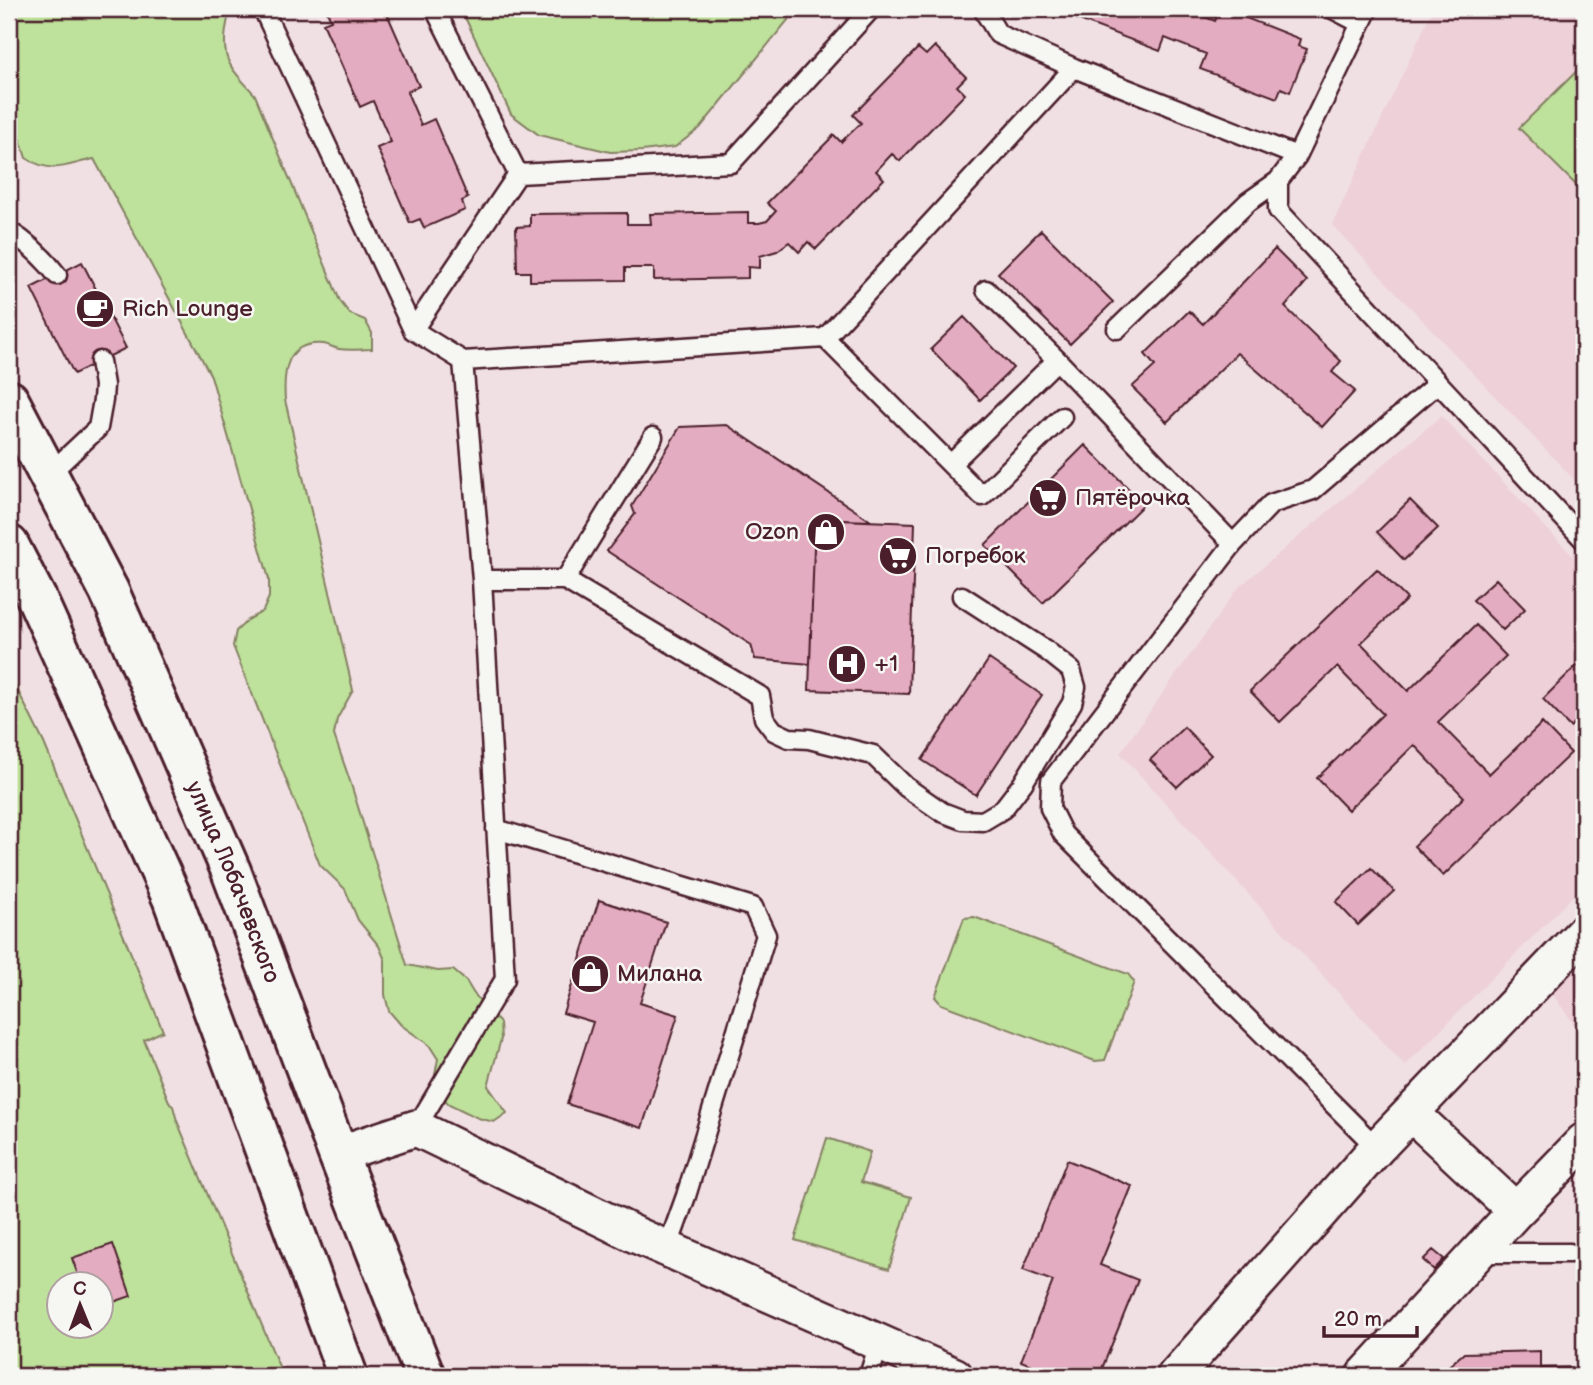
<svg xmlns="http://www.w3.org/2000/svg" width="1593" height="1385" viewBox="0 0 1593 1385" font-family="'Balsamiq Sans',sans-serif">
	<rect width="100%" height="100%" fill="#f1e0e3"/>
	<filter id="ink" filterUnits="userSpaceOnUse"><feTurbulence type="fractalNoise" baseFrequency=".0143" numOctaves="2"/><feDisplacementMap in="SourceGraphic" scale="14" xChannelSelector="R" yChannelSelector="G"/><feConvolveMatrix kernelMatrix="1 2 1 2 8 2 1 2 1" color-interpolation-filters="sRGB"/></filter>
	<g filter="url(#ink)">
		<!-- built -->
		<path fill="#edd0d8" d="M1433,9H1584V490L1332,225Z
			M1441,416L1584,568V885L1405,1066L1120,753L1238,588Z
			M1584,949V1038L1548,988Z"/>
		<!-- green -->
		<path fill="#bee19b" stroke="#848063" stroke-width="2" fill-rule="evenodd" d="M9,9H230C227,23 223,39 226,54C229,69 245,83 255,95L340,301L350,314L365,320L372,333V349C362,349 350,351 339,349C334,348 329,345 324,344C286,340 283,371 285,400L353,690L337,719L334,735L350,781L407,965L438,971L453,970L466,981L474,994L500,1023L501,1039L488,1086L507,1113L494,1122L478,1118L449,1104L436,1091L435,1075L438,1059L429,1045L401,1025L389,1011L385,995V960L379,946L358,920L345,889L320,865L233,646L236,631L248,620L263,611L269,597V579L211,376L94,159C65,165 53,175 26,158L16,126L9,124Z
			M461,9H797L700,128L675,147L642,151L610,152L539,135L511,114Z
			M1584,64V182L1579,188L1519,128Z
			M9,673L44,743L163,1031L144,1040L170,1104L173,1106L177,1121L283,1376H9ZM60,1284H102V1326H60Z
			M974,917L1128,974L1134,982L1105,1060L1095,1061L941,1004L935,997L964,918Z
			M827,1138L870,1152L861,1182L911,1197L889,1269L795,1240Z"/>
		<!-- building -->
		<path fill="#e4acc0" stroke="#4a1f2b" stroke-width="2" d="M333,9H385L419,86L407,92L421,125L434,119L468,198L462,201L465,210L424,228L420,219L410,223L377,148L391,142L373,101L360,107L323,23L331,20L327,11Z
			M1072,9H1185L1215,21L1220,9H1223L1300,39L1298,46L1307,49L1290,92L1281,88L1277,98L1200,69L1206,54L1165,38L1160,51L1074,18L1077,11Z
			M935,46L966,77L957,86L965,94L900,161L892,154L876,171L884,179L816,249L808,242L799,252L789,242L777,251L760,256V268L748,267V278L654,280V268H625V280L530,281V272H517L516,227L530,226V214L627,213V224H651L650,214L748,212V223H759L767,221L776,211L767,203L834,135L841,142L861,123L853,115L918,48L926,55Z
			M1041,230L1113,302L1070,344L998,273Z
			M1275,249L1307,281L1285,307L1341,361L1332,372L1355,391L1322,427L1237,353L1167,422L1132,387L1155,366L1145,354L1189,311L1203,324Z
			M82,262L126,348L74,374L31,288Z
			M964,317L1013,368L980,400L931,349Z
			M727,425L871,521L815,519L810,664L755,659L751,645L607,551L635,514L632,506L680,427Z
			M1085,445L1144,504L1043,603L985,545Z
			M1410,500L1438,528L1404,560L1377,532Z
			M815,519L915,523L909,694L809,690Z
			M1377,569L1407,599L1361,643L1408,691L1476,625L1506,656L1438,722L1489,774L1542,723L1571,753L1443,876L1414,846L1464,797L1414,745L1348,810L1317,778L1383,714L1337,667L1280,722L1250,691Z
			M1496,579L1525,609L1503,630L1473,600Z
			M989,659L1042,695L976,795L922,760Z
			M1577,665L1584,673V714L1570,727L1543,699Z
			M1184,727L1211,755L1177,787L1150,760Z
			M1371,868L1394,891L1358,925L1336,902Z
			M599,900L666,922L640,1003L678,1015L642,1128L567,1104L593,1022L563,1013Z
			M1067,1160L1132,1186L1100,1265L1138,1280L1099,1376H1059L1021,1361L1053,1281L1023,1270Z
			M113,1244L131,1296L102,1306V1284H81L72,1258Z
			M1433,1250L1444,1259L1434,1270L1423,1260Z
			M1540,1351V1368L1584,1367V1376H1437L1464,1353Z"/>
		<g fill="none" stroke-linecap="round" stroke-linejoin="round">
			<!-- lane casing -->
			<g stroke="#4a1f2b" stroke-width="23">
				<path id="lane" d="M263,9L413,330L463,361
					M435,9L518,174L731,163L871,9
					M983,9L998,34L1074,68
					M1333,9L1360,23
					M1297,156L1278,181V210L1584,540
					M9,231C28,243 43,257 57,275
					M986,290L1057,360L1233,544L1271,504L1313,490L1438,383
					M1117,329L1248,202L1278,181
					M413,330L518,174
					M825,338L982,496L1062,417
					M951,464L1057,360
					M48,475L98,428L103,400L104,385L100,361
					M1233,544L1051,781L1050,808L1063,834L1377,1148
					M482,580H565L760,696L764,718L774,731L789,738L809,739L873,755L906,787L942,812L963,820L983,821L1003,809L1023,783L1072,703L1076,687L1071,670L1047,651L962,596
					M565,580L653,437
					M496,829L753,907L766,935L686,1196L667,1249
					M416,1128L505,979L482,580L463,361L825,338L1074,68L1297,156L1368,9
					M1478,1253H1570
					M869,1376L879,1343"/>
			</g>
			<!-- street casing -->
			<g stroke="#4a1f2b" stroke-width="40">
				<path id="street" d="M1411,1113L1516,1211
					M338,1154L416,1128L636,1235L955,1376
					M1175,1376L1377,1148L1584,932
					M1364,1376L1516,1211L1584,1141"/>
			</g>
			<!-- secondary casing -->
			<g stroke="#4a1f2b" stroke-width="44">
				<g id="secondary">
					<path id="s1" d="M9,400L109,591L231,871L338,1154L425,1376"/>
					<path d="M9,545L37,599L172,898L348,1376"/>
				</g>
			</g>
			<!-- lane -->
			<use href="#lane" stroke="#f6f6f2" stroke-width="18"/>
			<!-- street -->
			<use href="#street" stroke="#f6f6f2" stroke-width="35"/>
			<!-- secondary -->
			<use href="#secondary" stroke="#f6f6f2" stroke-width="38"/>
		</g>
	</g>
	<!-- icons -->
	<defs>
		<g id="cafe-disc" transform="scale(2.0125)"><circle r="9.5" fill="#4a1f2b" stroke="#f6f6f2"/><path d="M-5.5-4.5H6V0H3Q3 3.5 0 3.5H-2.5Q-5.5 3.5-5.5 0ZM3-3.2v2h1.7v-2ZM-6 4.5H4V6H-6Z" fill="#fff"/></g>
		<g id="supermarket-disc" transform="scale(2.0125)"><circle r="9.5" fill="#4a1f2b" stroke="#f6f6f2"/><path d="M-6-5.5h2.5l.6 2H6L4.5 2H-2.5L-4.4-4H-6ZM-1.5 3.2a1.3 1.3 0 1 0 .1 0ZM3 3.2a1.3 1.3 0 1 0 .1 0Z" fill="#fff"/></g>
		<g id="shop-disc" transform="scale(2.0125)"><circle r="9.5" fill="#4a1f2b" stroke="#f6f6f2"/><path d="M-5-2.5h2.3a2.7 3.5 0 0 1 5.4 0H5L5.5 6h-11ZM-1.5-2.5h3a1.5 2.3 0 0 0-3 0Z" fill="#fff"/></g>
		<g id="hospital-disc" transform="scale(2.0125)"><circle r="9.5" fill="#4a1f2b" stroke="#f6f6f2"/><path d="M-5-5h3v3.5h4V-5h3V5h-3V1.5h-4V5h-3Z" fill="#fff"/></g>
	</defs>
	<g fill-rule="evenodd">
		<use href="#cafe-disc" x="95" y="309"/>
		<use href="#supermarket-disc" x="1048" y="498"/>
		<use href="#shop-disc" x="826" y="532"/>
		<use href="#supermarket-disc" x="898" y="556"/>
		<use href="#hospital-disc" x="847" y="664"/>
		<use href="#shop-disc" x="590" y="974"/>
	</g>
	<g text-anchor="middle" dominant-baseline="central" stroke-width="5" stroke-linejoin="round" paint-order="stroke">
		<!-- poi labels -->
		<g font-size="23" fill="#4a1f2b" stroke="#f6f6f2" text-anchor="start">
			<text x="122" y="309">Rich Lounge</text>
			<text x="1075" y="498">Пятёрочка</text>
			<text x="799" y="532" text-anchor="end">Ozon</text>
			<text x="925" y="556">Погребок</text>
			<text x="874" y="664">+1</text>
			<text x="617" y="974">Милана</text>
		</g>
		<!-- street labels -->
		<g font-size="23" fill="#4a1f2b" stroke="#f6f6f2">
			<text stroke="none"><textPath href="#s1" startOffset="532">улица Лобачевского</textPath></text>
		</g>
	</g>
	<!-- margin -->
	<rect width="1593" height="1385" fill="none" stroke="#f6f6f2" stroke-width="35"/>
	<rect x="18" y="18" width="1558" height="1350" fill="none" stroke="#4a1f2b" stroke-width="2.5" filter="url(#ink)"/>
	<!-- north arrow -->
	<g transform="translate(80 1305) rotate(359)"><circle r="33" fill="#f6f6f2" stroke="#b1a0a2" stroke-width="2"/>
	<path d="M0-5L12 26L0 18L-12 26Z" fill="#4a1f2b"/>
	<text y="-10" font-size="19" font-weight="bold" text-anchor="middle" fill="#4a1f2b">С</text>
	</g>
	<!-- scale -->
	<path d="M1324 1326v10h93v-10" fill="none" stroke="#4a1f2b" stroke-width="3.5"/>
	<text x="1334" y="1326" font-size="21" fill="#4a1f2b" stroke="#f6f6f2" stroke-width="5" paint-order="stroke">20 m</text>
</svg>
